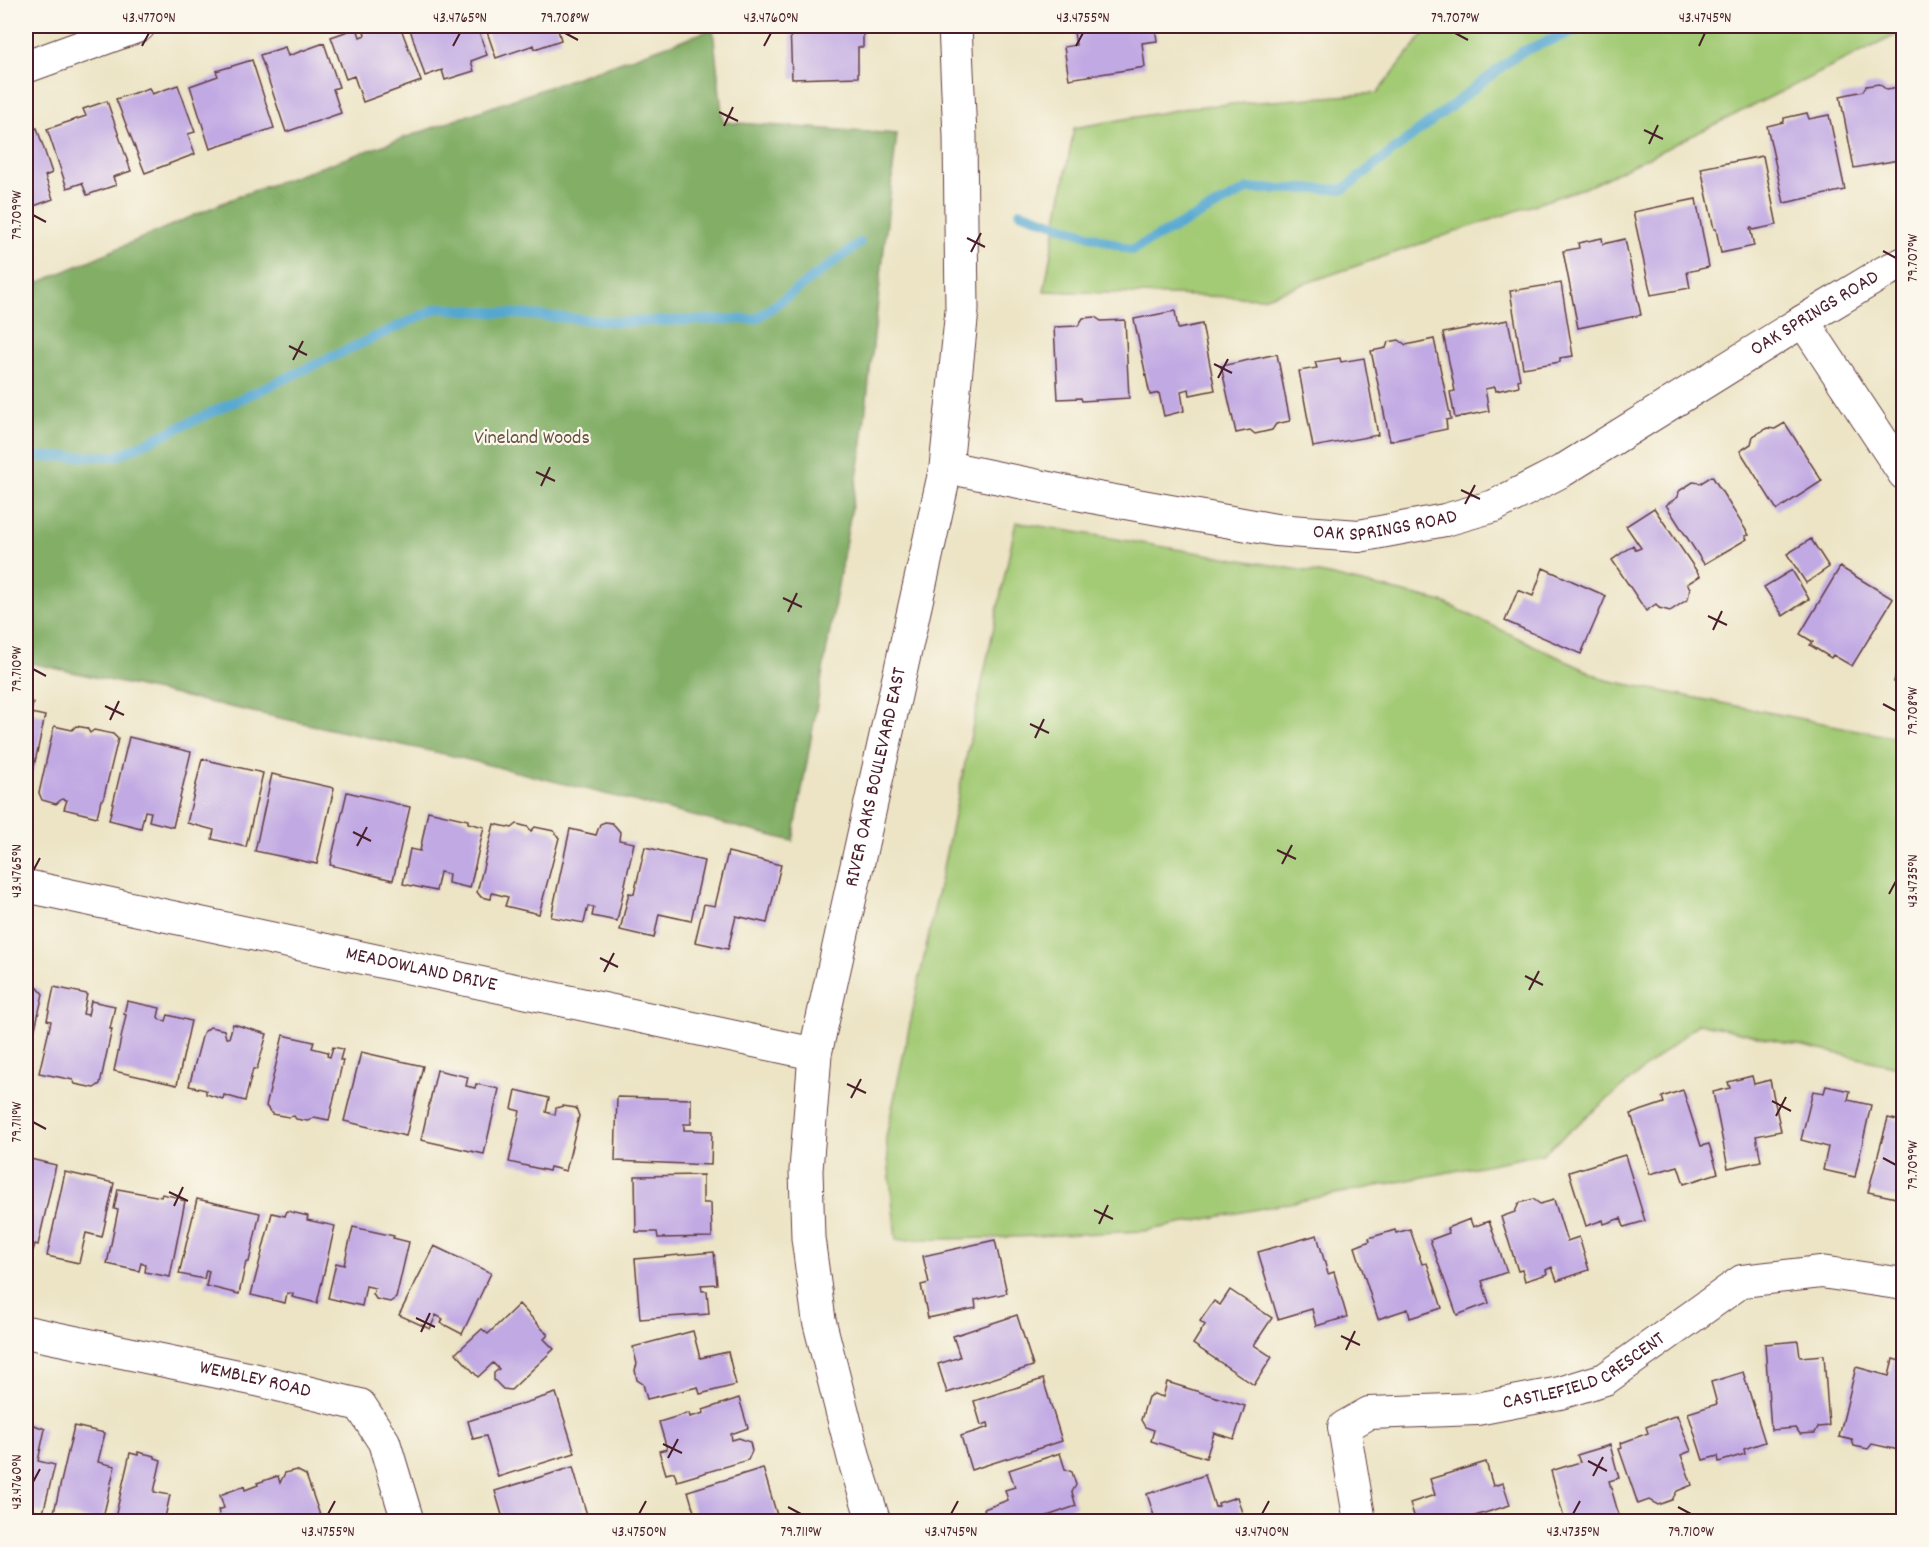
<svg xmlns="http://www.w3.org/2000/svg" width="1929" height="1547" viewBox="0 0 1929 1547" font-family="Dekko,sans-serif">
	<rect width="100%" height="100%" fill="#fbf7ec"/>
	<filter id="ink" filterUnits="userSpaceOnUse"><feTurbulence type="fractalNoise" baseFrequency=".0167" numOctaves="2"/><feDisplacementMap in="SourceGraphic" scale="12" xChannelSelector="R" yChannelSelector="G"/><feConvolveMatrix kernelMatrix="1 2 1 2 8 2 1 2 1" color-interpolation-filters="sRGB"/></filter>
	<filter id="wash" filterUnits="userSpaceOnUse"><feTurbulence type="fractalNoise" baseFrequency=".008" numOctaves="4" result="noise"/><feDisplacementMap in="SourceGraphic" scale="24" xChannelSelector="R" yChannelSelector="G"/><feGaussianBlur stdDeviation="1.35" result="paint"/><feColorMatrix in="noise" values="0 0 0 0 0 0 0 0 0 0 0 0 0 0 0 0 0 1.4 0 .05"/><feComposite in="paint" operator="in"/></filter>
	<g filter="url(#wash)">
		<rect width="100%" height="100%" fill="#ece4c5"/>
		<!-- green -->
		<path fill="#a3ca75" stroke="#767450" stroke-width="1.5" d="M1430,26H1903L1904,31L1592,185L1263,298L1044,291L1074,128L1193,107L1377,93Z
			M1016,522L1324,574L1443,602L1606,680L1903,739V1068L1699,1023L1542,1154L1144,1231L993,1238L896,1240L886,1137Z"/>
		<!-- forest -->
		<path fill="#82ae66" stroke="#666648" stroke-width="1.5" d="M713,29L723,122L897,134L860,460L793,841L453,756L26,662V288L239,196Z"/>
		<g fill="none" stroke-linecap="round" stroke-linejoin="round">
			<!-- stream -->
			<path stroke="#55a7d0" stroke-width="10" d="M1020,212L1132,250L1248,189H1344L1521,52L1586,26
				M26,457L117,456L438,308L618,322L756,319L860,243"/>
		</g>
		<g id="blocks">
			<!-- building -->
			<path fill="#c1a9e3" d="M368,26H400L421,81L363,102L354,76L346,79L331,37L357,28L360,37L365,35L363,27Z
				M409,26H477L487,55L471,61L474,71L445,80L442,70L425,76Z
				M485,26H557L561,40L535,49L534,45L496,58Z
				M790,26H863V47H858V77L792,79Z
				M1073,26H1155L1157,41L1142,43L1145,67L1069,79L1064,47L1076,45Z
				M324,43L339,87L333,89L341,113L286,132L260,55L285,47L288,56Z
				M252,60L274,128L210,149L190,86L218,76L216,71Z
				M1879,84L1887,90L1904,87V159L1854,168L1840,96L1863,91L1866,86Z
				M178,85L195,132L188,134L195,154L145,173L116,99L149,88L152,94Z
				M107,101L131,171L113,177L116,185L87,195L82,183L67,188L47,129L86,116L83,109Z
				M1807,113L1809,119L1829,115L1845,190L1784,203L1767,126L1784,122V118Z
				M37,128L52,173L45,176L53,199L26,209V132Z
				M1763,156L1777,225L1753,230L1752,228H1750L1754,246L1721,253L1716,229H1714L1701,168Z
				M1696,199L1709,267L1687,272L1690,288L1651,295L1633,212Z
				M1602,238L1603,244L1625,239L1641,315L1578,328L1563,251L1579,248L1578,243Z
				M1561,283L1573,356L1560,358V362L1523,368L1510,291Z
				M1175,311L1178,329L1202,324L1215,390L1190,395L1189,389L1181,391L1184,411L1164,416L1159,393L1150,395L1134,319Z
				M1095,317L1101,321L1125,320L1129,398L1082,401L1081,398L1058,399L1054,327L1078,326L1083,318Z
				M1508,320L1520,379L1518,380L1519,386L1496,391L1495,387L1485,389L1489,411L1455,418L1450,392L1455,391L1443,333Z
				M1434,339L1451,419L1446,420L1447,429L1390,441L1371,351L1386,348L1388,342L1399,340L1406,345Z
				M1277,354L1290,421L1276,424L1272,430L1255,434L1250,430L1236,433L1221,366Z
				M1340,358L1341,362L1364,358L1378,435L1313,447L1299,371L1317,368L1315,362Z
				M1785,423L1822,481L1777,510L1740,451L1751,444L1753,436L1767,428L1775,429Z
				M1712,476L1749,535L1745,536L1747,539L1704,564L1666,505L1678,497L1679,491L1693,482L1701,483Z
				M1654,508L1700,576L1687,584L1690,588L1688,599L1670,611L1659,608L1656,604L1646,611L1612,560L1633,545L1636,550L1641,548L1626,526Z
				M1811,539L1829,567L1806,583L1787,554Z
				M1840,567L1893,599L1852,666L1833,655L1831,658L1810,645L1813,642L1800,634Z
				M1543,568L1606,596L1581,654L1505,621L1518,590L1533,596Z
				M1792,570L1809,599L1783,616L1764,587Z
				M1903,646H1904V684L1894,682Z
				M26,697L33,703L31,713L45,716L28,794L26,793Z
				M54,726L72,730L76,726L87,728L90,733L94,730L113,734L118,739L103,800H101L97,817L64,809L67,800L62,799L56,804L42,800L39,793Z
				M129,737L191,752L173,827L149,821L151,812L145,811L141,828L109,820Z
				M202,759L263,773L246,847L212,839L214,830L187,823Z
				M272,774L334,788L317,864L255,851Z
				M347,792L410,807L393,880L330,865Z
				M428,811L468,820V823L484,827L470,888L448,883L449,874L440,872L436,891L403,884L410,849L420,851Z
				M605,822L612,823L616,827L620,832L619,840L634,843L617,921L592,916L594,907L588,906L584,923L551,917L570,829L596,835L600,824Z
				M494,824L512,828L517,824L528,827L531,831L535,827L554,831L559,838L539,914L505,906L508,897L492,893L491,899L481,897L477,892Z
				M645,847L704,861L691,921L659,914L654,938L620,930L629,893L634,894Z
				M728,852L781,865L767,923L736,916L728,949L695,942L704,904L715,906Z
				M27,985L38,988L43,994L30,1050L26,1049Z
				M54,987L87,994L83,1014L88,1015L91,1001L115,1006L110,1029H112L100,1084L94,1088L75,1084L73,1080L39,1073L51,1021L47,1020Z
				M127,1001L160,1008L158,1017L160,1020L166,1021L168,1015L191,1021L177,1085L114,1071L126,1015L124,1014Z
				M233,1024L267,1034L257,1069H253L245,1101L224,1095L223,1099L206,1094V1090L189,1086L203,1033L210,1027L224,1030L226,1038H229Z
				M283,1035L314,1042L312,1048L328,1052L327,1056L330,1057L333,1047L343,1049L340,1060H343L329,1120L314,1117L308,1121L296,1119L294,1116L289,1117L272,1114L266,1106Z
				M361,1052L423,1066L406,1136L344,1121Z
				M437,1070L468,1077L466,1086L475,1088L476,1084L499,1089L484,1154L421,1140Z
				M1752,1076L1754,1084L1770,1080L1781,1131L1756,1136L1761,1161L1728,1168L1713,1092L1730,1088L1728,1082Z
				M1826,1086L1850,1091L1848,1100L1871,1105L1855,1177L1823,1170L1828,1147L1801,1140L1813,1091L1824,1093Z
				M516,1090L549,1098L546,1112L555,1115L556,1108L563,1106L576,1108L579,1116L566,1171L550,1167L549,1171L509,1162L520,1111L512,1109Z
				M1683,1090L1701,1146L1709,1144L1718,1173L1684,1184L1678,1166L1650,1174L1631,1114L1664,1103L1662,1097Z
				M617,1097L691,1099V1124H684V1130L712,1131L711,1165L615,1161Z
				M1888,1118L1901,1121L1904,1119V1189L1901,1199L1868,1192Z
				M1625,1155L1645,1221L1624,1227L1621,1218L1604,1224L1603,1220L1586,1226L1569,1172Z
				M26,1158L56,1165L38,1245L35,1244L33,1251L26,1250Z
				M65,1172L114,1183L102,1237L86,1233L79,1263L47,1256Z
				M703,1175V1203H711L712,1237L658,1238L657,1232H636L635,1176Z
				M118,1189L161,1197L162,1194L181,1198V1200L185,1201L170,1277L145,1272L146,1265L141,1263L139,1271L107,1264L118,1210L114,1209Z
				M197,1199L260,1213L249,1262H246L239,1294L206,1286L209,1271L206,1270L204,1279L179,1274Z
				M1533,1199L1540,1204L1554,1200L1567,1241L1579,1237L1589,1270L1557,1281L1552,1267L1546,1270L1547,1274L1525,1281L1522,1270L1518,1271L1501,1217L1515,1212L1519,1203Z
				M287,1211L308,1216L307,1220L335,1226L317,1303L292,1297L293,1294L287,1293L285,1303L251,1295L272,1213L285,1216Z
				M1470,1219L1473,1227L1489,1221L1507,1272L1482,1281L1489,1303L1457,1315L1430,1240L1449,1233L1447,1228Z
				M353,1227L394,1236L393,1238L409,1242L396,1298L390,1302L376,1299L373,1294L375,1288L366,1286L362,1306L328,1298L336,1263L344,1265Z
				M1410,1229L1422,1264L1427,1263L1442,1308L1410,1318L1408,1309L1378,1319L1355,1247L1370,1241L1369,1238L1395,1230L1396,1233Z
				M1317,1235L1328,1274L1334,1272L1347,1317L1316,1326L1312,1309L1278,1319L1258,1252Z
				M995,1240L1007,1293L975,1300L976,1308L928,1318L921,1285L929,1283L923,1256Z
				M434,1246L491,1273L462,1334L441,1323L443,1319L436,1315L430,1329L399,1315Z
				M714,1252L717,1284L701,1285L702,1291H707L709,1314L640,1319L635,1259Z
				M1230,1290L1272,1318L1254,1345L1272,1357L1254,1385L1193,1344L1205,1325L1200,1321L1214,1301L1220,1305Z
				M519,1304L548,1335L544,1339L554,1349L511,1390L503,1389L494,1380V1373L499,1369L493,1363L478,1377L456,1353L482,1329L488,1334Z
				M1017,1315L1033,1366L947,1393L938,1364L960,1357L953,1336Z
				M693,1331L700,1358L728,1352L736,1385L700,1394L698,1387L647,1399L643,1384L637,1380L635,1370L637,1364L633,1347Z
				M1798,1341L1800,1357L1824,1355L1829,1426L1818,1427L1815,1433L1800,1434L1796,1428L1771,1430L1765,1344Z
				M1893,1359L1904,1362V1430L1899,1450L1872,1444L1868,1449L1854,1446L1852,1440L1839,1437L1856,1367L1889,1376Z
				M1743,1372L1765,1442L1744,1449L1745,1454L1719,1462L1718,1456L1703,1460L1688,1413L1717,1404L1711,1382Z
				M1043,1379L1062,1441L971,1470L961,1436L989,1427L988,1423L981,1425L974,1401Z
				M1167,1382L1245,1406L1234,1439L1214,1433L1206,1458L1151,1441L1154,1430L1145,1427L1141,1420L1148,1397L1154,1394L1163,1397Z
				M556,1393L575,1453L498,1477L486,1436L473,1439L468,1421Z
				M739,1398L748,1428L731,1434L732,1440L739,1438L750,1442L752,1451L748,1460L677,1481L674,1472L666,1474L659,1451L667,1449L659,1422L689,1413L690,1417L704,1413L703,1410Z
				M1677,1415L1691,1451L1681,1455L1692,1485L1677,1491L1672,1500L1658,1505L1649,1500L1638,1504L1619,1449L1622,1448L1621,1443L1648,1433L1646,1427Z
				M26,1422L45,1429L38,1461L55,1465L43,1513L26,1509Z
				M74,1426L105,1433L98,1462L115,1466L102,1522L54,1512Z
				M1610,1445L1619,1478L1609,1481L1620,1519L1610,1522H1565L1551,1471L1580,1462L1577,1455Z
				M138,1452L155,1456V1458L161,1460L154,1492L170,1495L164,1522H114L130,1453L138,1455Z
				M1060,1453L1065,1469L1072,1472L1076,1485L1072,1492L1076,1506L1030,1522H988L984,1509L1008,1500L1005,1490L1015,1487L1009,1470Z
				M1486,1462L1493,1486L1503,1483L1510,1505L1456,1522H1416L1410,1503L1435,1495L1430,1479Z
				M573,1467L589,1522H504L495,1491Z
				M763,1468L779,1522H697L688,1491Z
				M296,1470L306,1475L322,1521L221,1522L218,1510L224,1508L220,1495L244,1486L245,1490L258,1485L257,1483L278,1476L280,1483L285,1473Z
				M1205,1475L1215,1507L1219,1506L1218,1503L1237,1497L1245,1522H1156L1147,1494Z"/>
		</g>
	</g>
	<g filter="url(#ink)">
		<use href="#blocks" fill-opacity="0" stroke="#623d42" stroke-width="1.5"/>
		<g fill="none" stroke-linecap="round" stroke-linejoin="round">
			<!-- minor casing -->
			<g stroke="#623d42" stroke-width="34">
				<g id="minor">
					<path d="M26,67L139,26"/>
					<path d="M1803,321L1904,474"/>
					<path id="s1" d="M946,467L1092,497L1276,530L1359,536L1445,520L1494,506L1562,471L1803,321L1886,271L1904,263"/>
					<path id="s2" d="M26,886L815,1054"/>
					<path id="s3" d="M26,1332L257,1380L360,1405L384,1442L408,1522"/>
					<path id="s4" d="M1360,1522L1344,1427L1369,1413L1477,1409L1560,1393L1605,1379L1742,1281L1821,1272L1904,1284"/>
				</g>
			</g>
			<!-- tertiary casing -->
			<g stroke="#623d42" stroke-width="35">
				<g id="tertiary">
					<path id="s5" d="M874,1522L855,1462L819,1320L808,1238L806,1170L815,1054L946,467L962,310L960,136L955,26"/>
				</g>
			</g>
			<!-- minor -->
			<use href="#minor" stroke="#fff" stroke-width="32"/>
			<!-- tertiary -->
			<use href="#tertiary" stroke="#fff" stroke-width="33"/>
		</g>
	</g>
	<!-- ticks -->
	<path fill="none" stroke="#4a1f2b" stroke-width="2" d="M565,33L578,40M1455,33L1468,40M142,46L149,33M453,46L460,33M764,46L771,33M1076,46L1083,33M1699,46L1705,33M719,112L738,121M724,126L733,107M1644,130L1663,139M1649,144L1658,125M33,215L46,222M967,238L985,247M1883,251L1896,258M971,252L981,233M289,346L307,355M293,360L303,341M1214,364L1232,373M1218,378L1228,359M536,472L555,481M541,486L550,467M1461,490L1480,499M1465,504L1475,485M783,598L802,607M788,612L797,593M1708,616L1727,625M1713,630L1722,611M33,669L46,676M1883,704L1896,711M105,706L124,715M110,720L119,701M1030,724L1049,733M1035,738L1044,719M353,832L371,841M357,846L367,827M1277,850L1296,859M1282,864L1292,845M33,871L40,858M1889,894L1896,881M600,958L618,967M604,972L614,953M1525,976L1543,985M1529,990L1539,971M847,1084L866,1093M851,1098L861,1079M1772,1101L1791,1111M1776,1116L1786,1097M33,1122L46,1129M1883,1158L1896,1165M169,1192L188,1201M174,1206L183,1187M1094,1210L1113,1219M1099,1224L1108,1205M416,1318L435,1327M421,1332L430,1313M1341,1336L1360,1345M1346,1350L1355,1331M663,1444L682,1453M668,1458L678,1439M1588,1461L1607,1471M1593,1476L1603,1457M33,1482L40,1469M788,1507L801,1514M1678,1507L1691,1514M328,1514L335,1501M639,1514L646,1501M951,1514L958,1501M1262,1514L1269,1501M1573,1514L1580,1501"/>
	<g text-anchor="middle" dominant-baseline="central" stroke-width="4.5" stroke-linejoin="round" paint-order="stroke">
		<!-- street labels -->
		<g font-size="20" fill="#4a1f2b" stroke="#fbf7ec">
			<text stroke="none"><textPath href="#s1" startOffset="932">OAK SPRINGS ROAD</textPath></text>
			<text stroke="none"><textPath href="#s1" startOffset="446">OAK SPRINGS ROAD</textPath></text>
			<text stroke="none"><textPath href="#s5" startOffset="760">RIVER OAKS BOULEVARD EAST</textPath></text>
			<text stroke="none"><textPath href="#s2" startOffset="404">MEADOWLAND DRIVE</textPath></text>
			<text stroke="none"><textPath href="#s4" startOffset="348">CASTLEFIELD CRESCENT</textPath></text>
			<text stroke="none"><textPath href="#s3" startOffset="234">WEMBLEY ROAD</textPath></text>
		</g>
		<!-- park labels -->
		<g font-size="20" fill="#655241" stroke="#fbf7ec">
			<text x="532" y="439">Vineland Woods</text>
		</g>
	</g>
	<!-- margin -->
	<rect width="1929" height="1547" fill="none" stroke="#fbf7ec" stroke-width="66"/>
	<rect x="33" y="33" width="1863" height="1481" fill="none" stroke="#4a1f2b" stroke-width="2"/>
	<g font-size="15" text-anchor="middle" fill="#4a1f2b">
		<text x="149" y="22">43.4770°N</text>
		<text x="460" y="22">43.4765°N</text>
		<text x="565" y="22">79.708°W</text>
		<text x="771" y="22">43.4760°N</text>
		<text x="1083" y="22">43.4755°N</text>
		<text x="1455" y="22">79.707°W</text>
		<text x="1705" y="22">43.4745°N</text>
		<text transform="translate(16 215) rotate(-90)" y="5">79.709°W</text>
		<text transform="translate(1912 258) rotate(-90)" y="5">79.707°W</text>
		<text transform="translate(16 669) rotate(-90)" y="5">79.710°W</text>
		<text transform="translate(1912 711) rotate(-90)" y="5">79.708°W</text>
		<text transform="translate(16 871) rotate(-90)" y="5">43.4765°N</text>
		<text transform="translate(1912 881) rotate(-90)" y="5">43.4735°N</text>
		<text transform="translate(16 1122) rotate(-90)" y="5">79.711°W</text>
		<text transform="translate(1912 1165) rotate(-90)" y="5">79.709°W</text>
		<text transform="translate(16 1482) rotate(-90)" y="5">43.4760°N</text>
		<text x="328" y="1536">43.4755°N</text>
		<text x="639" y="1536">43.4750°N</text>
		<text x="801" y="1536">79.711°W</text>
		<text x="951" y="1536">43.4745°N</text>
		<text x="1262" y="1536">43.4740°N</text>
		<text x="1573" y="1536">43.4735°N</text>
		<text x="1691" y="1536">79.710°W</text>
	</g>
</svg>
